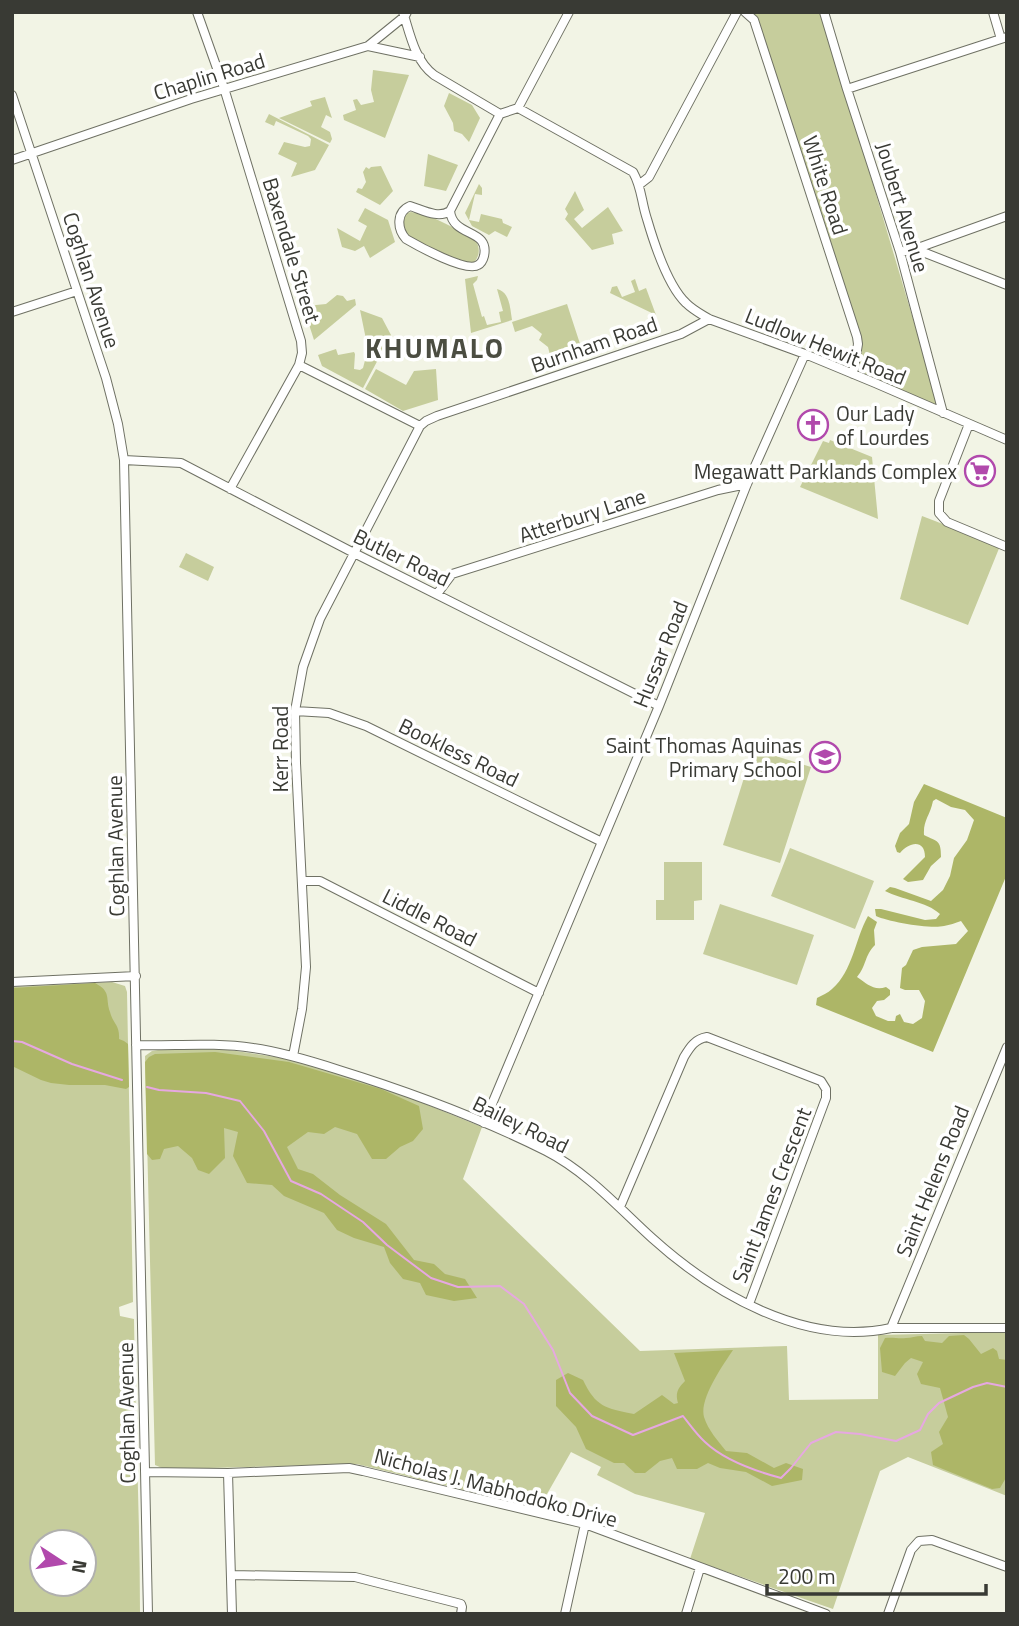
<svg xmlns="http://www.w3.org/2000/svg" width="1019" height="1626" viewBox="0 0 1019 1626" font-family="'Titillium Web',sans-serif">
	<rect width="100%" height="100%" fill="#f2f4e5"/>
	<!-- green -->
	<path fill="#c6cd9c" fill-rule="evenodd" d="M748,12H822L940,410C923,402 865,380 857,366L861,344Z
		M373,70L409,75L385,138L344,120L343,115L356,110L353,100L357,99L361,105L374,102L371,90Z
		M449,93L472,105L480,118L469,142L462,134L454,131L453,123L444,106Z
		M325,97L332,118L326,115L321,127L330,132L332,139L330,143L279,118L312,106L310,101Z
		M269,114L329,145L315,170L291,177L297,163L278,154L284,142L305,147L310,146L311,139L308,136L276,121L274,126L265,122Z
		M428,154L458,165L446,191L424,186Z
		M381,166L393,191L380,205L356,192L358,188L362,189L366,182L363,172L366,167L369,169L371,167Z
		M479,184L482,188V195L475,194L469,220L479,222L481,214L502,219L503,223L512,227L507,237L495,231L489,235L472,226L465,213Z
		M575,191L584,210L574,219L582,228L608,207L623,231L612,234L614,244L592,250L565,219L568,214L565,209Z
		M365,208L388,220L395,242L370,258L364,246L355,251L342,247L337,228L360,241L367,226L358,221Z
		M411,212C434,215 456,229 476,241C480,248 480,256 474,262L460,263L408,236L403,232V220L407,213Z
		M478,276L477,280L473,284L482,317L484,316L487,325L501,322L499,312L503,311L497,289C510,292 510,308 512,320L471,333L465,279Z
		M635,279L639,291L646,288L656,315L610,293L612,287L617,286L622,297L635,292L631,281Z
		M337,295L343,296L347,301L355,299L356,305L314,340L304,309L316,305L326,304Z
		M567,304L583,353L552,363L548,347L539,340L542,334L532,326L515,332L512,322Z
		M360,310L382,318L391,335L363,388L322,366L318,355L336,349L338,355L354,352L355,354L354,369L360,370L363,368L368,349Z
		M376,369L406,385L414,371L436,369L438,400L403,411L365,389Z
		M830,440L872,457L878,519L800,487L823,441L829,443Z
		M922,516L1000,546L968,625L900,599Z
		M186,553L214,567L208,581L179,567Z
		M753,749L811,767L780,863L723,845Z
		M790,848L874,881L855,929L771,896Z
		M664,862H702V900L694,901V920H656V900H664Z
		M720,904L814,935L797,985L703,954Z
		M112,982L125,986L127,992L133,1302L119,1307L120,1316L134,1319C135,1417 140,1516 140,1614H12V987ZM42,1542H84V1584H42Z
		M216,1048L289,1059L381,1086L482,1127L463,1179L640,1351L787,1346L789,1400L878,1399V1335L1006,1332L1007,1496L908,1457L880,1471L833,1609L690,1559L705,1513L635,1494L597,1475L601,1467L571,1452L539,1508L357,1464L171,1469L162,1468L155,1465L145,1056L152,1051L158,1050Z"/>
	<!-- forest -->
	<path fill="#adb667" d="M924,784L1007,818V874L933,1052L816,1005L817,998C822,995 828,993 832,989C853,971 855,939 868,916L877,922L874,930L875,945C864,956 867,965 857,977C867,984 874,991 886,987L890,990V995L884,1000L877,1001L872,1008L876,1016L888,1021H895L896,1016L900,1014L904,1022L913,1024L922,1018L925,1001L919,990H905L900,988L902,968L906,965L913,950L922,947L956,944L968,931L961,921C955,923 950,925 944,926C930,929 889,922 876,916L875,909H881L925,920L936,919L940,914C926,901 902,900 885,891L890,887L895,888L931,901L943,890L950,876L954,858L967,840L974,820L965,810L951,807L936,799L933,801C930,816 923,820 924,835C938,842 941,840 941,857L931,866L923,880L908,882L903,879L925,857C925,839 909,842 900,853L897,852L895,846L900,833L909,824L914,802Z
		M95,983C112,992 105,998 110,1012C113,1024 120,1025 119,1039L124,1041L128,1044L129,1087L126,1089L105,1085H69L51,1083L41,1080L12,1066V988Z
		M215,1052L289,1062L381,1089L419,1106L423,1129L413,1141L400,1147L386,1159H372L357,1134L335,1127L324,1134L308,1132L287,1147L298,1169L313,1174L340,1195L386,1224L414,1260L434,1264L445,1274L465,1279L477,1298L454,1301L426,1295L420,1283L403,1279L390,1263L384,1247L354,1238L337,1230L324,1213L284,1196L272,1185L247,1183L233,1156L238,1132L224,1128L225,1158L209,1174L198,1170L192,1158L178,1146L164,1149L160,1159L152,1160L147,1154L145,1062L149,1057L155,1054Z
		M964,1335L969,1339L981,1354L993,1348L997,1351L999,1359L1007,1360V1476L1000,1488L992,1489L933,1465L931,1452L943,1444L939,1432L948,1417L940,1388L921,1384L917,1374L923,1362L911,1358L905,1363L895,1376L882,1372L880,1348L885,1338C893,1337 899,1339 906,1338C911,1338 916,1336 922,1336L925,1341L942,1343L949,1336Z
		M733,1350C723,1365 699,1399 704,1417C708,1430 718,1441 726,1451L747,1453L774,1468L786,1463L803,1469L802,1480L772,1486L746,1472L720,1468L708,1463L697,1469H677L672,1458L660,1461L645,1473H635L624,1463H614L586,1449L576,1427L556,1406V1380L568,1373L583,1380C596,1407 605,1408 634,1414L662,1395L674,1404L678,1403C675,1393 678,1388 685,1381L674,1353Z"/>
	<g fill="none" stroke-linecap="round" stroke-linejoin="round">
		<!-- stream -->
		<path stroke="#e6a8e1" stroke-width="2" d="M12,1041L22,1042L72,1064L122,1080
			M147,1087L159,1090L206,1093L240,1101L264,1131L291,1181L321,1194L363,1222L387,1245L431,1278L458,1287L500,1286L524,1304L553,1350L570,1393L592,1416L633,1435L683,1416C690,1425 697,1435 705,1442C725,1461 755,1471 781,1478L791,1468L811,1443L836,1432L860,1434L896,1441L920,1430L928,1414L939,1403L973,1387L987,1383L1007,1387"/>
		<!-- minor casing -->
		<g stroke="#6f7164" stroke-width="10">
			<path id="minor" d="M197,12L224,88L301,341L302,353L299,365L230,489
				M403,12C410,34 415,61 434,75L500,114L518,108L633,172C642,188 641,201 647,219C654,243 668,286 686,303C693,310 701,314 709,319L805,354L875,383L1007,440
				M745,12L754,20L857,337L858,344L853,374
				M824,12L847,89L900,252L943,413
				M993,12L1001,39
				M368,46L405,16L407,12
				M847,89L1007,37
				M12,95L106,378L118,424L124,460L148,1614
				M518,108L569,12
				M12,160L191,99L368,46L420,57
				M640,184L649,177L737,12
				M410,206C423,210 438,219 450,211C453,238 490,228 484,256C483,260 482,263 478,265C467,273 418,246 406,239C397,229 396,212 410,206Z
				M450,211L500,114
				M915,249L1007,285
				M900,252L915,249L1007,216
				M12,312L77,291
				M299,365L420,426L426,421L437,416L681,334L709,319
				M969,424L939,501V513L947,522L1007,547
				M124,460L181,463L354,553L659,706
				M437,594L452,574L718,490L747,484
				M295,711L329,713L366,726L602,842
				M302,881H320L539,993
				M12,982L136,976
				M136,1045C175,1046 214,1042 253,1048C282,1052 311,1061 339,1070C410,1092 480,1118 546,1151C587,1172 619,1208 652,1238C714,1294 805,1347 891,1328H1007
				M293,1056L302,1009L306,967L296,763L295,711L303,667L320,619L420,426
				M484,1123L659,706L747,484L805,354
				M620,1207L684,1057C690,1047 695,1039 707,1037L821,1081L826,1089V1098L749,1304
				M891,1328L1007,1047
				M145,1472L228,1473L349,1468L363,1471L585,1524L826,1614
				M228,1473L232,1614
				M231,1575L355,1577L461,1604L462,1607L461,1614
				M565,1614L585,1524
				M686,1614L700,1568
				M888,1614L911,1550L919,1541L932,1540L1007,1567"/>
		</g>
		<!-- minor -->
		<use href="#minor" stroke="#fff" stroke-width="8"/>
	</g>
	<!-- icons -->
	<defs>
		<g id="church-ring" transform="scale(1.575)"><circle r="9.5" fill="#fff" stroke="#b149ac" stroke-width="1.5"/><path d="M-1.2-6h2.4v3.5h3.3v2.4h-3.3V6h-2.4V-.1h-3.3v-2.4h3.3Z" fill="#b149ac"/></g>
		<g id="supermarket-ring" transform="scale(1.575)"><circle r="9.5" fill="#fff" stroke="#b149ac" stroke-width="1.5"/><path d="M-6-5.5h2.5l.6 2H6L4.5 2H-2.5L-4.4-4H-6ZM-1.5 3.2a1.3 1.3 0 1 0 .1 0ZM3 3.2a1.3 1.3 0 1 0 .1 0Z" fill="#b149ac"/></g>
		<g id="school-ring" transform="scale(1.575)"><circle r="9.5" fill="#fff" stroke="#b149ac" stroke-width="1.5"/><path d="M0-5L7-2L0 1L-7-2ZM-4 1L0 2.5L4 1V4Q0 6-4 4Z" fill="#b149ac"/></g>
	</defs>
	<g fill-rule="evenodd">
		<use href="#church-ring" x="813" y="425"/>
		<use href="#supermarket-ring" x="980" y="471"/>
		<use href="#school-ring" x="825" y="757"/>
	</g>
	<g text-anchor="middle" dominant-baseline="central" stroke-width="7" stroke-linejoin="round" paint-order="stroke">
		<!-- street labels -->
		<g font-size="21" fill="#393a34" stroke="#fff">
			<text transform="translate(209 76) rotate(-17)">Chaplin Road</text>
			<text transform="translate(826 185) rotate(72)">White Road</text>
			<text transform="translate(903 207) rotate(73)">Joubert Avenue</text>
			<text transform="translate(292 250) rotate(73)">Baxendale Street</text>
			<text transform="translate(92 280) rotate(72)">Coghlan Avenue</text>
			<text transform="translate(594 344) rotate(-19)">Burnham Road</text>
			<text transform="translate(826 346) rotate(22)">Ludlow Hewit Road</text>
			<text transform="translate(582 515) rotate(-18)">Atterbury Lane</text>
			<text transform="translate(402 557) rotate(26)">Butler Road</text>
			<text transform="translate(660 654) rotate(-68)">Hussar Road</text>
			<text transform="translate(280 749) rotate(-90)">Kerr Road</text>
			<text transform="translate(459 752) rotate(26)">Bookless Road</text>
			<text transform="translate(115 846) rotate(-91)">Coghlan Avenue</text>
			<text transform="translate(430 917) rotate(27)">Liddle Road</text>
			<text transform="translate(521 1124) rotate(26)">Bailey Road</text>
			<text transform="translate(932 1181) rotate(-68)">Saint Helens Road</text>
			<text transform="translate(771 1195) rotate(-69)">Saint James Crescent</text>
			<text transform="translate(126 1413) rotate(-91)">Coghlan Avenue</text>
			<text transform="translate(496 1487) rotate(15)">Nicholas J. Mabhodoko Drive</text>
		</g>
		<!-- poi labels -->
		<g font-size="21" fill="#393a34" stroke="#fff" text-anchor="end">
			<text x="836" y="413" text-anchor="start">Our Lady<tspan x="836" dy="24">of Lourdes</tspan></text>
			<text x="957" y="471">Megawatt Parklands Complex</text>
			<text x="802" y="745">Saint Thomas Aquinas<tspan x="802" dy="24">Primary School</tspan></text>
		</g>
		<!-- district labels -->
		<g font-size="28" font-weight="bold" letter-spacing="2" fill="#4b4d41" stroke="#fff">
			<text x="435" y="347">KHUMALO</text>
		</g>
	</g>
	<!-- border -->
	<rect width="1019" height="1626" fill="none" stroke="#393a34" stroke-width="28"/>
	<!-- north arrow -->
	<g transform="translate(63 1563) rotate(102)"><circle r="33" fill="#ffffff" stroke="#b0b0ae" stroke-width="2"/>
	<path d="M0-5L12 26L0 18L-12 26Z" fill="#b149ac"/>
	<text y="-10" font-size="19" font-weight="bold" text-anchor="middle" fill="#393a34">N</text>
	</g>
	<!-- scale -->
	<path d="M767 1584v10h219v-10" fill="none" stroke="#393a34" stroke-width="3.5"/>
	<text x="778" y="1584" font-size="21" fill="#393a34" stroke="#ffffff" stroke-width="5" paint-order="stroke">200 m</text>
</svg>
